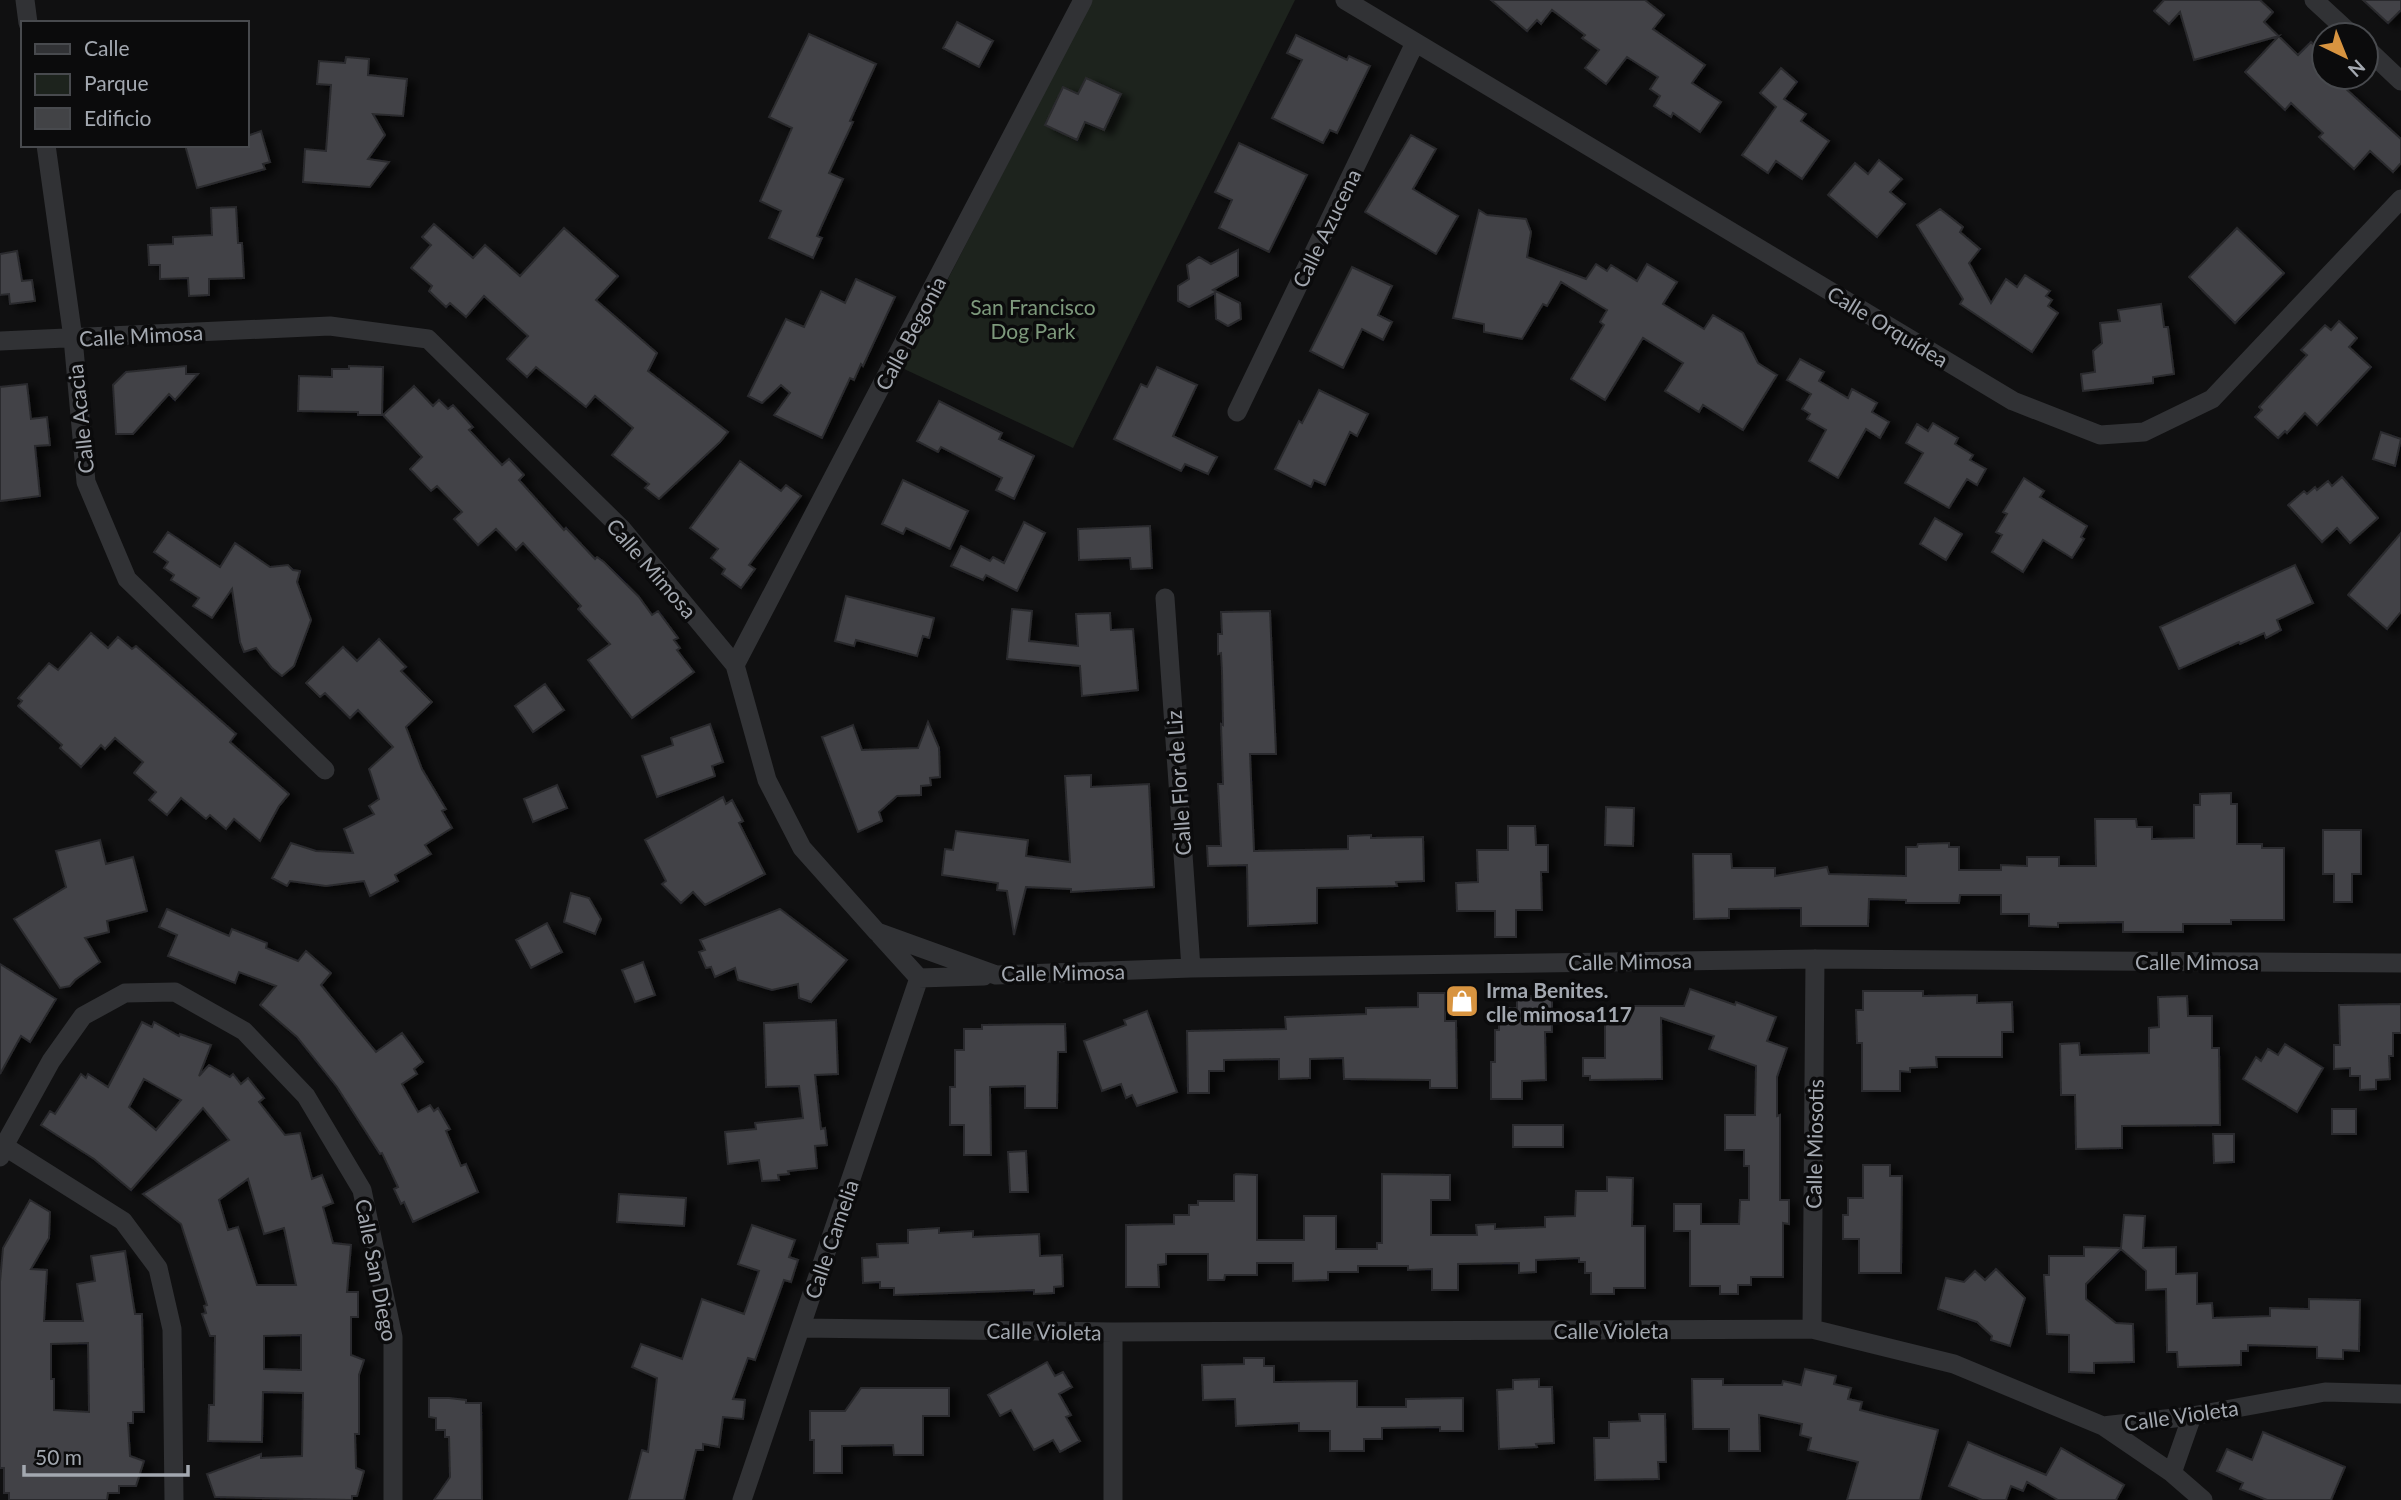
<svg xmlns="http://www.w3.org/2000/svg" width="2401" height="1500" viewBox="0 0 2401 1500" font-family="Lato,sans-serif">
	<defs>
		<filter id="shadow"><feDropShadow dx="8" dy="4.5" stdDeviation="3.5" flood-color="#0009"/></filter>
	</defs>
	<rect width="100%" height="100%" fill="#101011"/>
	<!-- green -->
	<path fill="#1d231d" d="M1092,0H1295L1073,448L902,368Z"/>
	<!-- building -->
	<path fill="#424346" stroke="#2a2a2d" stroke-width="2" fill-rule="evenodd" filter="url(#shadow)" d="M1491,0H1645L1664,15L1653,29L1705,65L1692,83L1721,102L1700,132L1673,113L1671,117L1654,106L1660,96L1650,89L1658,77L1627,57L1606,84L1585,68L1599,50L1582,38L1585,35L1552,10L1541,24L1537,20L1527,31Z
		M2164,0H2260L2273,12L2264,22L2298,55L2311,42L2324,55V77H2333L2401,139V163L2393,172L2370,151L2354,169L2319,137L2323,133L2291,103L2285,110L2245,72L2279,36L2194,60L2180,12L2169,24L2154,11Z
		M2363,0H2401V10L2388,23Z
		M957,22L993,41L979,67L943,48Z
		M809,34L876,64L850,121L853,122L829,173L843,179L817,236L822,238L813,258L769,238L781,211L760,201L792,128L769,117Z
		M1296,35L1347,60L1349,56L1370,66L1337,133L1330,130L1323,143L1272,118L1302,60L1287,53Z
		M346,57L369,59L368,75L407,79L403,116L373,114L385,135L368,159L389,162L370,187L303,182L305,149L326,151L331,85L317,84L319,61L345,63Z
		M1781,68L1797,82L1784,99L1806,114L1801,121L1829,141L1802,179L1776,161L1768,173L1742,155L1776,107L1760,93Z
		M1086,78L1121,94L1104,130L1085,122L1077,140L1045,125L1063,87L1078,94Z
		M261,131L270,162L263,164L265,169L197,188L185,145H247V136Z
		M1411,135L1436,149L1413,189L1458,216L1436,254L1365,212Z
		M1239,143L1307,175L1269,252L1219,228L1232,200L1215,192Z
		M1879,160L1902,179L1890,192L1905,204L1877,237L1828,195L1855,163L1868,174Z
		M236,207L238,243H242L244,278L209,279V295L189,296L188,278L160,279V265H149L148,245L173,244V237L212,235L211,208Z
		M1940,209L1963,227L1960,232L1980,249L1969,263L1991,303L2006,279L2017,287L2025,275L2050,291L2046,296L2052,300L2048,306L2058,313L2032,352L1960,304L1963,299L1917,225Z
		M1479,210L1487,215L1526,219L1531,232L1527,257L1586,279L1596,264L1607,271L1611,265L1637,281L1647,264L1677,282L1663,304L1704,329L1713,315L1743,333L1758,363L1777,375L1743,430L1703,405L1699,412L1665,391L1683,363L1643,338L1605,400L1571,379L1604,325L1600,322L1607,310L1561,282L1547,306L1543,304L1522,339L1484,332V324L1453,318Z
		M434,224L473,258L485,245L520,276L564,228L618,276L596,300L657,353L648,371L728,432L720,442L659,499L645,488L649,484L612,455L633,428L595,396L586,407L536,367L527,377L507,359L528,336L484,296L466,317L450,303L446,307L429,291L432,286L411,268L431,245L422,237Z
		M2237,228L2284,273L2235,323L2189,277Z
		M1238,250V276L1213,290L1240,303L1241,319L1228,326L1216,319L1215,293L1189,307L1178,301V286L1189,279L1187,265L1199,257L1211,264Z
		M17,251L22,281L32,280L35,301L10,304L9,294L0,295V254Z
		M1352,267L1392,286L1378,315L1392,322L1383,340L1362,329L1343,368L1310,351Z
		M856,279L895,297L863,366L861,364L854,380L850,378L822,438L774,415L790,393L781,385L762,403L748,396L786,319L804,327L821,291L845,303Z
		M2161,304L2164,327H2168L2174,374L2153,377V383L2083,391L2081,374L2095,372L2093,351L2102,343L2100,323L2120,321L2118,310Z
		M2339,321L2357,338L2349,347L2371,367L2317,425L2305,413L2287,433L2285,431L2278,438L2255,417L2262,410L2259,407L2307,355L2301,350L2325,325L2331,330Z
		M1800,359L1824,372L1819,381L1848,398L1852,389L1877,403L1872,412L1889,422L1880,438L1866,429L1838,478L1809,461L1826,430L1807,419L1810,414L1802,409L1811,394L1787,380Z
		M186,366V374H198L175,400L169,394L133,434H116L113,385L126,372Z
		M349,366L383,367L382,415H358V412L298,411L299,376L332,377V369H349Z
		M1157,367L1197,385L1173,436L1217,457L1208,474L1185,464L1181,471L1114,439L1141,384L1147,387Z
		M27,384L31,419L47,417L50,445L35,446L40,496L0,501V387Z
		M414,386L433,406L439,400L448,409L453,405L473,427L469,430L502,465L509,459L524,475L519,480L564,530L566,528L595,559L597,557L604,562L639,597L652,615L658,611L678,638L674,640L680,648L677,650L694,672L632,718L588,660L610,644L578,609L581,606L523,543L516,550L496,529L478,545L454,519L462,512L437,486L431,491L410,469L422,457L383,415Z
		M1319,390L1368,414L1357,436L1350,432L1325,485L1314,480L1311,487L1275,469L1299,421L1302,423Z
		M939,401L1002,433L999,439L1034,456L1014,499L996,490L1002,478L941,447L938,452L917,441Z
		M1933,423L1958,438L1955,444L1973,455L1970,460L1986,469L1977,485L1967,479L1949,508L1905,483L1923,453L1906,443L1917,424L1928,431Z
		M2381,432L2401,439L2395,466L2373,459Z
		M740,461L781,491L786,485L801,496L749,565L755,569L741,588L722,574L725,569L711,558L718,549L690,528Z
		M2342,477L2378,518L2350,543L2337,528L2322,542L2288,505L2304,491L2307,494L2315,487L2317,490L2328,481L2332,486Z
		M2024,478L2044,491L2040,497L2087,526L2081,537L2084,539L2072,558L2043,540L2023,572L1992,552L2002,535L1996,532L2007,514L2003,512Z
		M903,480L968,511L950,549L906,528L903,534L882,524Z
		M1935,518L1962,534L1946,560L1920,544Z
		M1024,522L1045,533L1017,591L986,575L983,580L951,566L961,546L990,561L993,557L1004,563Z
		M1150,526L1152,568L1131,569L1130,558L1079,560L1078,529Z
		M168,532L220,567L235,543L270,567L288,565L293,570L300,571L297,582L311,620L294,666L282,676L272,668L256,648L244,652L240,642L232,589L212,618L193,606L199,598L171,580L174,575L164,568L168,562L154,552Z
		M2401,533V612L2387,629L2348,595Z
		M2295,565L2313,603L2277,620L2281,630L2266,638L2264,633L2240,644L2239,642L2179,669L2160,627Z
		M846,596L934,618L929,638L923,636L917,656L856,640L854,646L835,641Z
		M1012,609L1032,611L1029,641L1078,646L1076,614L1110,613L1111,630L1133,629L1138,690L1082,696L1080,666L1007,659Z
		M1270,611L1276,754H1250L1254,851L1348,849V836L1371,835V838L1423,837L1424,881L1396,882L1397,886L1317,888V923L1248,926L1247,865L1208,866L1207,846H1221L1218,784H1223L1221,724L1223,725L1222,672L1221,653L1218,654V634H1222L1221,612Z
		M91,633L108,648L118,637L132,649L136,646L236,734L230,742L289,794L279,806L260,841L234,819L226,829L210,815L206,819L181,798L167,815L149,800L156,792L134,773L143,762L115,738L105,749L101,745L81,767L60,748L62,745L18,706L22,701L18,698L49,663L58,670Z
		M379,639L406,667L401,671L432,702L406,727L422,769L446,809L442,811L452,828L425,845L431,854L395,875L398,881L370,896L364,881L326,886L290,881L287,886L272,878L291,843L316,851L353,853L344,829L374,814L369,806L379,799L369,769L393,747L358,710L350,718L325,693L320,697L306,683L343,647L357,661Z
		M545,684L564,710L533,732L515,706Z
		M928,722L939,748L940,777L930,778L931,785L921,786V795L897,796L879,812L882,821L858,832L822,737L853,725L862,750L918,748Z
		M710,724L723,762L712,766L715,776L657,797L642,756L673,745L671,738Z
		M1091,775V787L1149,784L1154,887L1071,892V889L1026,887L1014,935L1007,891L997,890L998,883L942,875L945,849L953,850L956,831L1028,840L1026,856L1070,862L1065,776Z
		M557,785L567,808L533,822L524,799Z
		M2231,793V804H2237V844H2262V848H2284V920H2231V924H2183V932H2123V922L2058,923V927L2029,926V914H2001V895H1960L1959,903H1906V900L1869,899L1868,926H1801V908L1729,909V918L1694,919L1693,854H1731L1732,868H1775V876L1827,867L1829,874L1906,876V847H1917L1918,844L1949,843V847H1959V870H2001V865L2027,866V857H2059V866H2096L2095,819H2136L2137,827H2152V839L2194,838V805H2200V794Z
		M723,797L726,804L732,800L743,821L739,823L765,874L705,905L693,892L681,903L662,884L666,881L645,840Z
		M1606,807L1634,808L1633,846L1605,845Z
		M1508,826H1535L1536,845H1548V872H1541L1542,910H1516V937H1495V911H1457L1456,883L1478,882L1477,850H1508Z
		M2323,830H2361V874H2352V902H2334V874H2323Z
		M100,840L106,864L133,857L147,911L107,921L109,932L85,938L100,962L75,980L70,986L60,988L14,919L66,887L56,851Z
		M571,893L589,898L601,919L595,934L564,922Z
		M167,909L229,936L232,929L267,943L266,948L298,961L306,951L331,973L321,985L376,1052L402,1033L423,1062L414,1069L417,1074L402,1084L418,1112L430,1105L434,1111L438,1108L450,1129L446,1131L461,1166L466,1164L478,1192L413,1222L404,1202L401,1204L394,1189L398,1187L382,1153L380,1154L337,1087L297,1037L260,1005L276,986L239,972L235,983L168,956L177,935L159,927Z
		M780,909L847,960L811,1002L799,998L798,984L772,990L738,980L735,968L715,977L711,967L706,968L699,952L705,950L700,940Z
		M547,923L562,952L531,968L516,940Z
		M643,962L655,995L635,1002L622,970Z
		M0,964L56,999L30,1042L21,1036L0,1074Z
		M1690,989L1735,1005L1736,1002L1776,1017L1767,1041L1787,1048L1777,1077V1116L1780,1115V1200H1789V1224L1783,1223V1277H1751V1285H1738V1294H1720V1286H1690V1231H1674V1204H1701V1224H1739L1740,1200H1749V1166H1744V1150H1725V1115H1755L1756,1066L1709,1049L1714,1036L1661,1018L1662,1079L1590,1080V1076H1583V1058H1605V1018H1624V1006H1684Z
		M1863,991H1923V996L1977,995V1003L2012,1002L2013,1032H2002V1057H1936L1937,1067L1910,1068V1072L1900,1071V1091H1862V1043H1857L1856,1010H1863Z
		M1418,993H1445V1021H1456L1457,1088H1430V1080L1344,1079L1343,1058L1310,1059V1078L1279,1079V1059L1224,1060V1071H1209V1093H1188L1187,1031L1286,1029L1285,1017L1366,1014V1008L1418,1007Z
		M1517,996H1552V1032H1545L1546,1080L1522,1081V1099H1491V1062H1495V1030H1499V1013H1503V1008H1517Z
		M2187,996L2188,1016H2212V1048H2219L2220,1125L2122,1126V1148L2076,1149L2075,1095H2061L2060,1044L2079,1043L2080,1055L2149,1053V1028L2159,1027L2158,997Z
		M2401,1004V1033H2393V1056H2389L2390,1079L2376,1080V1089L2360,1090V1076H2350V1068L2334,1069V1045H2340L2339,1005Z
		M1147,1011L1177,1092L1137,1106L1132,1095L1126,1098L1121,1084L1102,1091L1084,1041L1126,1025L1124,1020Z
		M836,1020L838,1074L815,1075L821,1129L825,1128L827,1145L815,1146L817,1168L788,1171L789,1174L778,1175L779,1180L762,1181L759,1160L728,1164L725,1132L756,1129L755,1123L803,1118L799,1086L766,1087L764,1023Z
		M142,1022L152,1027L154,1022L179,1036L180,1034L211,1045L199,1076L209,1065L230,1077L233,1074L241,1084L248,1078L264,1098L259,1102L285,1135L300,1133L312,1179L322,1175L333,1203L323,1207L333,1243L351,1245L347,1292H358V1317H351V1355L364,1360L359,1375V1434H355L356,1468L364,1471L357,1496H352V1500L215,1497L207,1474L261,1454V1458L302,1456L303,1393L263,1392L262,1442L208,1441L209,1405H214L215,1336H210L202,1314L206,1313L204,1306L207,1305L181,1224L143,1194L229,1140L203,1108L131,1190L94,1159L41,1125L50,1111L55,1114L81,1074L86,1078L88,1074L108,1087ZM144,1079L181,1100L156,1130L129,1107ZM248,1179L264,1234L284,1228L296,1285H257L238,1227L228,1230L219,1200ZM301,1335V1370L264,1369V1336Z
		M1065,1024L1066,1052H1058L1057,1108H1025V1086L990,1087L991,1155H964V1125H950V1087H955V1050H964V1029H982V1025Z
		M2285,1044L2323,1068L2297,1112L2243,1079L2256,1057L2261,1061L2268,1049L2278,1055Z
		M2332,1109H2356V1134H2332Z
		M1513,1125H1563V1147H1513Z
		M2213,1134H2234V1162L2214,1163Z
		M1026,1151L1028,1192H1010L1008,1152Z
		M1863,1165H1890V1176H1902L1901,1273H1859V1239H1843V1215H1848V1198H1863Z
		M1236,1174L1257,1175V1240H1304V1216H1336V1249H1377V1243H1382V1174L1450,1175V1200H1431V1235H1477L1476,1225L1495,1224V1229L1545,1227V1217L1575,1216L1576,1191H1607V1177L1633,1178L1632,1226H1645V1288H1614V1294H1591V1273H1585V1262H1579V1258L1536,1260V1272L1519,1273V1263L1458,1264V1290H1432V1269L1408,1270V1266H1358V1272H1328V1280L1293,1281V1263H1257V1275H1225L1224,1280H1208V1254H1166V1264L1158,1265L1159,1287H1126V1225L1174,1224V1215H1189V1205H1198V1201H1234V1175Z
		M619,1194L686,1198L684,1226L617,1222Z
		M30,1200L50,1212L49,1238L31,1269L47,1270L44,1321H83L77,1284L95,1281L91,1256L125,1251L135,1314H142L144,1412H133V1423H128L130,1456L144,1461L136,1486H119V1493H108L107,1500H9V1493H4V1468H0V1282L3,1248ZM88,1343L89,1412L54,1410V1379H51V1344Z
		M2124,1215L2145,1216L2143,1248L2176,1247V1274L2197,1273V1304L2212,1303L2213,1318L2270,1316V1308L2309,1309V1299L2360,1300L2359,1351L2343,1350V1359L2317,1358V1347L2248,1345V1351H2241V1365L2178,1367L2177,1352H2167L2166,1289L2146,1290V1271L2121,1249L2086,1284V1299L2116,1323L2133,1324L2134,1362L2094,1363V1373L2069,1372V1335L2047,1334L2044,1275H2049V1256H2084V1247L2121,1248Z
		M752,1225L795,1240L789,1257L798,1260L791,1282L784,1280L755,1360L748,1358L733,1399L745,1400L743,1419L723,1417L719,1447L703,1444V1450H696L684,1500H629L642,1450L648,1452L657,1378L632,1367L641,1344L682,1359L702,1299L744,1314L759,1271L738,1264Z
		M939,1228V1233L973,1231V1237L1039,1234L1040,1256L1062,1255L1063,1286L1054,1287V1293L1034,1294V1290L894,1295V1288H880V1282L863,1283L862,1258L878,1257L877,1244L908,1243V1230Z
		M1996,1269L2025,1298L2010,1346L1991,1340L1992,1336L1977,1322L1938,1309L1946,1278L1964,1282L1975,1271L1985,1280Z
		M1244,1358H1264V1366H1274V1382L1357,1381V1407H1406V1399L1463,1398V1431H1440V1427L1382,1428V1439H1364V1451H1330V1431H1299V1423L1236,1426L1235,1399L1203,1400L1202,1365L1244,1364Z
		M1047,1362L1055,1376L1063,1372L1072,1387L1059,1394L1071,1415L1066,1417L1080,1441L1060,1452L1053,1440L1034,1450L1011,1410L1000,1416L988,1395Z
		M1805,1369L1836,1376L1834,1384L1851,1388L1848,1399L1862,1402L1860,1410L1938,1430L1920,1500H1847L1858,1462L1808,1450L1811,1438L1800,1435L1802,1424L1759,1415L1760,1451H1729V1429H1693L1692,1379H1723V1385H1782L1783,1381L1801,1385Z
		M1539,1379V1387H1552L1554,1443L1536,1444L1537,1447L1499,1449L1497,1390L1513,1389V1380Z
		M861,1388H949V1416H923V1455H894L893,1445L842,1446V1473H814V1440H810V1411H845Z
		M429,1398H449L466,1400V1403H481L482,1500H434L450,1477L449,1437H445V1430H436V1418L429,1417Z
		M1639,1414H1665L1666,1462H1658L1659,1479L1595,1480L1594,1438H1609V1422L1640,1421Z
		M2263,1432L2345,1467L2331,1500H2267L2240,1489L2243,1483L2217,1471L2227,1449L2252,1460Z
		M1968,1442L2046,1475L2061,1448L2124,1485L2116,1500H2058L2027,1482L2023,1491L2011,1486L2006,1500H1982L1949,1486Z"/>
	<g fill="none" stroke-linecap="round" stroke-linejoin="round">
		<!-- street -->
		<path stroke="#313235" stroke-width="19" d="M25,0L28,23
			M1345,0L2013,401L2100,435L2144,432L2212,399L2401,199
			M2314,0L2352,35
			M2366,48L2401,81
			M46,145L73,338L86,482L127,579L325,770
			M0,341L330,326L428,339L622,529L735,665L767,780L802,848L877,932L996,975L1191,968L1815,959L2401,963
			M1237,412L1415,43
			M1165,598L1191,968
			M735,665L1083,0
			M880,935L919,978
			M919,978L984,976
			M4,1146L123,1221L158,1268L172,1329L174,1500
			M0,1157L4,1146L51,1061L83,1016L125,993L175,992L244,1031L306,1096L362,1190L393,1337V1500
			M801,1328L1113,1332L1812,1329L1954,1364L2103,1426L2192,1416L2325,1392L2401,1394
			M1812,1329L1815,959
			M1113,1332V1500
			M2103,1426L2172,1473L2203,1500
			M2172,1473L2192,1416
			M742,1500L919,978"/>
	</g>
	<!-- icons -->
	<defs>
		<g id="shop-square" transform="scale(1.75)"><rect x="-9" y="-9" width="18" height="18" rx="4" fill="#d89440" stroke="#0b0b0c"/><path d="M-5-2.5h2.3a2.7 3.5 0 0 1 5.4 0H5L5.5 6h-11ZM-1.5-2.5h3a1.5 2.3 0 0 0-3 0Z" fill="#fff"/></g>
	</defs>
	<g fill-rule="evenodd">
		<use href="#shop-square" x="1462" y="1001"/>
	</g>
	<g text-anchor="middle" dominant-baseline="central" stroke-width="7" stroke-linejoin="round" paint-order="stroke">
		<!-- street labels -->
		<g font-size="21" fill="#a3a8b0" stroke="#0b0b0c">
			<text transform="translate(1326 228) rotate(-64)">Calle Azucena</text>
			<text transform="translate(1888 326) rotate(31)">Calle Orquídea</text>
			<text transform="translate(910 333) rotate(-62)">Calle Begonia</text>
			<text transform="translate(141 335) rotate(-3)">Calle Mimosa</text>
			<text transform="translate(80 419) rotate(-96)">Calle Acacia</text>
			<text transform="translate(652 568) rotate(49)">Calle Mimosa</text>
			<text transform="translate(1178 783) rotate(-94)">Calle Flor de Liz</text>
			<text transform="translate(1630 961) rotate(-1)">Calle Mimosa</text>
			<text x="2197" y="961">Calle Mimosa</text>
			<text transform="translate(1063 972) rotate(-1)">Calle Mimosa</text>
			<text transform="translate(1814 1144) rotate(-89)">Calle Miosotis</text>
			<text transform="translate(831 1239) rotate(-71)">Calle Camelia</text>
			<text transform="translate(377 1270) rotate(79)">Calle San Diego</text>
			<text x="1611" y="1330">Calle Violeta</text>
			<text transform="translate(1044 1331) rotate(1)">Calle Violeta</text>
			<text transform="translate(2181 1415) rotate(-8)">Calle Violeta</text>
		</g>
		<!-- park labels -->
		<g font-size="21" fill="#7d997c" stroke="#0b0b0c">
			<text x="1033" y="306">San Francisco<tspan x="1033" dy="24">Dog Park</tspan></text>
		</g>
		<!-- poi labels -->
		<g font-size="21" font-weight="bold" fill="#a3a8b0" stroke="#0b0b0c" text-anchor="start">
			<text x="1486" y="989">Irma Benites.<tspan x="1486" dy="24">clle mimosa117</tspan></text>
		</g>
	</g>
	<!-- legend -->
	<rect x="21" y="21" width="228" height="126" fill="#0b0b0c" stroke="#484a4e" stroke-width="2"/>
	<rect x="35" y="44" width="35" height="10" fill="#313235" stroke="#484a4e" stroke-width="2"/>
	<text x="84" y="56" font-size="21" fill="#a3a8b0">Calle</text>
	<rect x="35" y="74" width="35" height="21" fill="#1d231d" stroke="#484a4e" stroke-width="2"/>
	<text x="84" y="91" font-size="21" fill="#a3a8b0">Parque</text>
	<rect x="35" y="108" width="35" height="21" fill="#424346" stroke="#484a4e" stroke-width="2"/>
	<text x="84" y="126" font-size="21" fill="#a3a8b0">Edificio</text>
	<!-- north arrow -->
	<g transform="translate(2345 56) rotate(137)"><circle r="33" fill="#0b0b0c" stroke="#484a4e" stroke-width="2"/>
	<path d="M0-5L12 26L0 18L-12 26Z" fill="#d89440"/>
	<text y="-10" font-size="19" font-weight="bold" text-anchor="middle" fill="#a3a8b0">N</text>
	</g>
	<!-- scale -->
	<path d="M24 1465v10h164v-10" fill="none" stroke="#a3a8b0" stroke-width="3.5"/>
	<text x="35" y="1465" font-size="21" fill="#a3a8b0" stroke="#0b0b0c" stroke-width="5" paint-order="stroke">50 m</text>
</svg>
